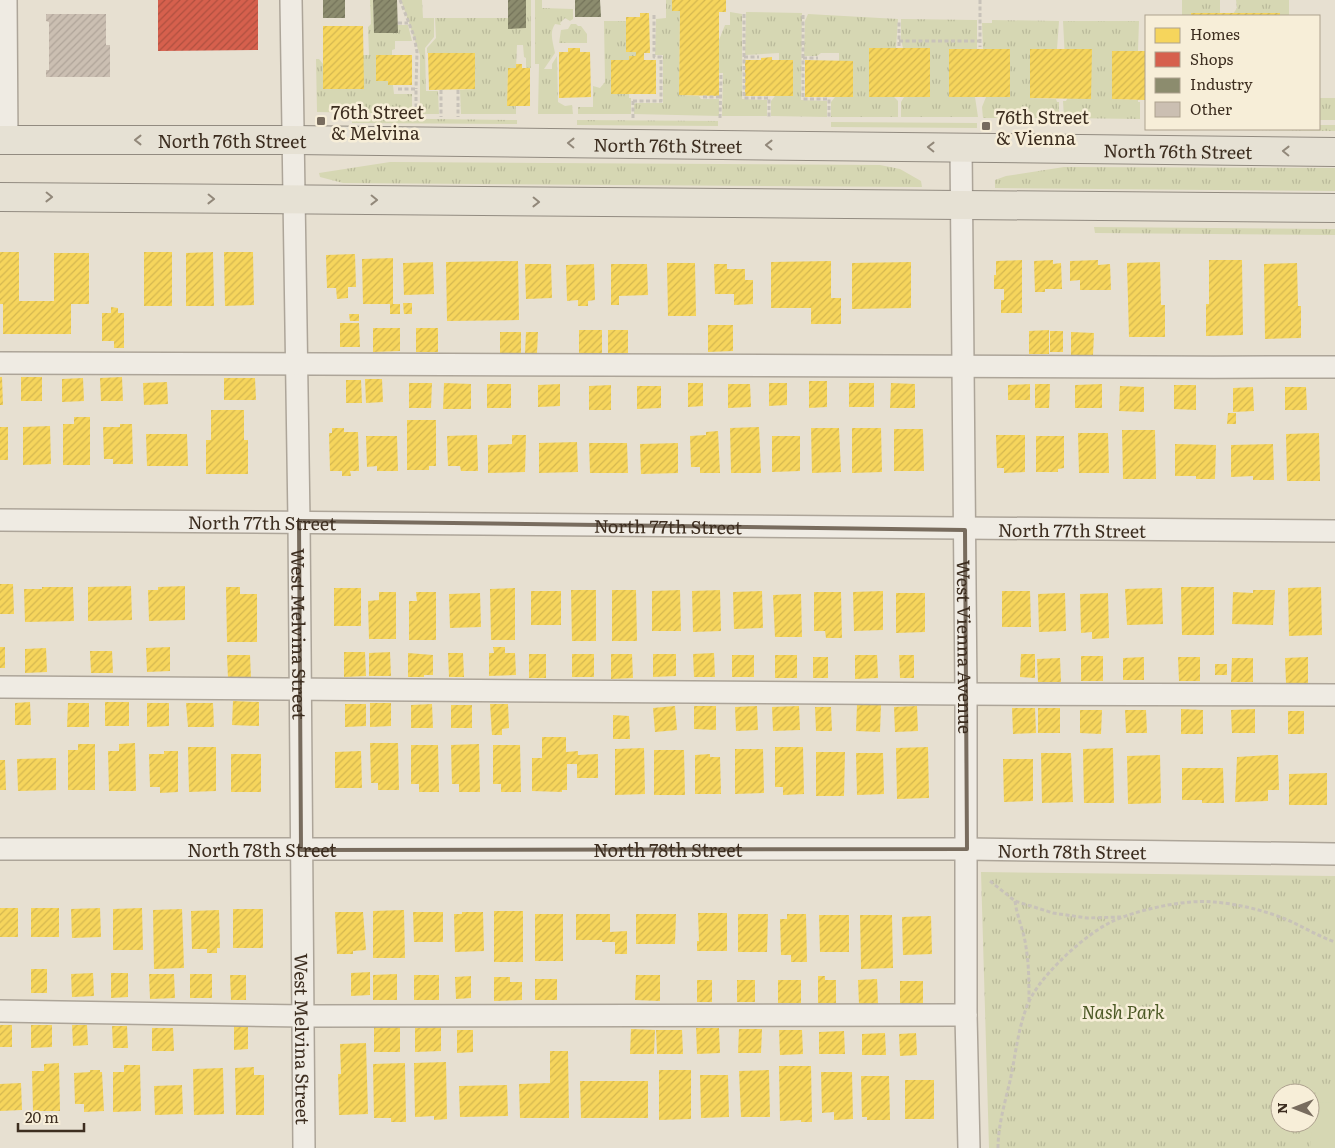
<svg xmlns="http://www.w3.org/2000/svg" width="1335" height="1148" viewBox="0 0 1335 1148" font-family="Literata,serif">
	<defs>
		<pattern id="grass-tufts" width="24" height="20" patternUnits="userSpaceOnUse" patternTransform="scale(1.25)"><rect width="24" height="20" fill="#d6d7b3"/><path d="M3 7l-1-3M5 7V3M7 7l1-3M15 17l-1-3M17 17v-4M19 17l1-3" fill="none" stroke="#b9b99a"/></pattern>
		<pattern id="homes-hatch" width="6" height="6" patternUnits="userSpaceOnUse" patternTransform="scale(1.25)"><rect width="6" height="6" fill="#f6d55c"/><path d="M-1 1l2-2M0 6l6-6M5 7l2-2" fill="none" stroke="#d4b750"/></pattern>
		<pattern id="shops-hatch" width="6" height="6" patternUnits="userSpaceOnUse" patternTransform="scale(1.25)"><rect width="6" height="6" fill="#d6604d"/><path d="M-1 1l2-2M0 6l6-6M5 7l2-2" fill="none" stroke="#af5040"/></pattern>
		<pattern id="industry-hatch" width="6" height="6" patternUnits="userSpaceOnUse" patternTransform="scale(1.25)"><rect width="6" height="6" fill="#8c8c6e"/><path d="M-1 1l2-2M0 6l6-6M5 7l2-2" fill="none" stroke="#74735a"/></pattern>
		<pattern id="building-hatch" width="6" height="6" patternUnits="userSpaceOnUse" patternTransform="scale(1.25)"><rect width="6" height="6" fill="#cbbfb2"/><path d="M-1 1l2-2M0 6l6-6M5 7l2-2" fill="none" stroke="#afa499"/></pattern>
	</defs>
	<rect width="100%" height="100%" fill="#e7e0d1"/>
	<!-- grass -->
	<path fill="url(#grass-tufts)" fill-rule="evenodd" d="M370,0H373L374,33H397V25H408L412,41H395V49L392,50V55L376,81H388L393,85L394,94H412V114L317,112L316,59H319L323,64V89L363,55H369L368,27L371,24Z
		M401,0H422L423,18H434V37L425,48L426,91H438L439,114H420V55Z
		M526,0H531V68H526V58L524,57L523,45H517L516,68H508L507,106H516V114H461L460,90L475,89V53H427V48L436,38L435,18H508V28H526Z
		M535,0H542V8L573,9V19L570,21L565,18L560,23L561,25L555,24C549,33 553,42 555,53L544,69H552V64L557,56L558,102L565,106L572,105L573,114H538L539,64H535Z
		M666,0H672V11H680L679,95L699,96L701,99H719V116L634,114V104L636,103H663V55H655L656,19L666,18Z
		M1182,0H1220V14L1191,13V16H1182Z
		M1236,0H1289V16H1280V13L1233,14L1237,8Z
		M730,12L742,14V99L767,100V116H722L723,73H719V40L725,25H730Z
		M746,12L802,13L801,100L827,101V117L771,116V101L775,96H793V60H779V53L745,55Z
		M808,14L898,19L896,48H869V97H894L898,101V117H831V102L835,97H853V61H839V53H821L817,56H804L805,21Z
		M901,19L977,20V49H949V97H975L978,117H901V102L904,97H930V49L903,48L901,40Z
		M992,20L1059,21L1057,49H1030V98L1056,99L1057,102H1059V118H983L982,107L986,97H1010V49H983L982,23H992Z
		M604,21H626V52H636V56H629V60H611V94H629V98H631V114H578V107H593V86L600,88L605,82Z
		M1063,21H1139L1138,51H1112V99L1138,100V102H1140V119L1064,118L1063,101H1066L1067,99Z
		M571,24H576L578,26H581L587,34V43H559L561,30L568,29Z
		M1319,98H1335V120H1319Z
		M352,118L517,120V124L352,123Z
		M577,120L718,121V126L577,125Z
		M831,122L977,123V128L831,127Z
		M1319,125H1335V131L1238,130V129H1319Z
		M390,162L880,165L900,169L921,181L922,187L343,183L320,177L319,173Z
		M1064,167L1335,168V191L995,188V180L1006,176Z
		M1094,227L1335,229V235L1095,233Z
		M981,872L1335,876V1148H989ZM1280,1093H1310V1123H1280Z"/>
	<!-- pitch -->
	<path fill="#d6d7b3" d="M1314,1102L1335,1103V1148H1310Z"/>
	<!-- homes -->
	<path fill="url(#homes-hatch)" d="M672,0H726V12H719V96L679,95L680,11H672Z
		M640,13H649L650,53H644V60H656V94H611V60H629V56H636V52H626V17H640Z
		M1191,13H1280V16H1191Z
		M323,26H363L364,89H323Z
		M568,48H580V52H590L591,97L559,98V52H568Z
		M869,48H930V97H869Z
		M949,49H1010V97H949Z
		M1030,49H1092L1091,99L1030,98Z
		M1112,51H1146V100L1112,99Z
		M428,53H475V89L429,90Z
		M376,55H412V85H388V81H376Z
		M772,57V60H793V96H745V60H761V58Z
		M805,60L853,61V97H805Z
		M516,64H522V68H530V106H507L508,68H516Z
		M0,252H19V301H54V253H89V304H71V334H3V304H0Z
		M144,252H172V306H144Z
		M213,252L214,306H186V253Z
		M224,252H253L254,305L225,306Z
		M355,254L356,287H348V298L337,299L336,288H327L326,255Z
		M393,258V304H400V314H390V304H363L362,259Z
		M1022,260V313H1001V300H1004V289H994V275H996V261Z
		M1053,260V264L1061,263L1062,289H1045V292H1035L1034,261Z
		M1098,260V265L1110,264L1111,290H1080V280L1070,281V261Z
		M1209,260H1242L1243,335L1206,336V304H1209Z
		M518,261L519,320L447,321L446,262Z
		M831,261V298H841V324H811V308H771V262Z
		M433,262L434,294L404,295L403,263Z
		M911,262V308L852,309V263Z
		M1160,262L1161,305H1165V337H1129L1127,263Z
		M667,263H695L696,316H668Z
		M1297,263L1298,306H1301V338L1265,339L1264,264Z
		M525,264H551L552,298L526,299Z
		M594,264L595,300L588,301V306H578V300L567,301L566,265Z
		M611,264H647L648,295L619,296V305H611Z
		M714,264H727V269H745V280H753V304L734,305V294H715Z
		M403,303H412V314H404Z
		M111,307L118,308V313H124V348H114V341H102V313H111Z
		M349,314H359V321H350Z
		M340,323H359L360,347H340Z
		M708,325H733V351L708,352Z
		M373,328H400V351L373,352Z
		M416,328H438V352H416Z
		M579,330H602V353H579Z
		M608,330H628V353H608Z
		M1049,330V354H1029V331Z
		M1050,331H1063V352H1050Z
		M500,332H521V354H500Z
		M526,332H538L537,353H525Z
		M1071,332L1094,333L1093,355H1071Z
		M0,377H2L3,405H0Z
		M21,377H42V401H21Z
		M122,377L123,401H101L100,378Z
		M83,378L84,401L62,402V379Z
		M224,378H255L256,400H224Z
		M365,379H382L383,402L366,403Z
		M346,380H361L362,403H346Z
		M809,381H827V407L809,408Z
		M167,382L168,404L144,405L143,383Z
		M409,383H432L431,408H409Z
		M444,383L471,384V409H443Z
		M688,383H703V406L688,407Z
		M769,383H787V405L769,406Z
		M849,383H874V407H849Z
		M891,383L915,384V408H890Z
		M487,384H511V408H487Z
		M560,384V406L538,407V385Z
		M728,384H750L751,407L728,408Z
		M1030,384V400H1008V385Z
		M1035,384H1050L1049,408H1035Z
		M1102,384V408H1075V385Z
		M611,385V410H589V386Z
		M1174,385H1196V410L1174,409Z
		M637,386H661V408L637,409Z
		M1120,386L1144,387V412L1119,411Z
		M1253,387L1254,411L1233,412V388Z
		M1285,387H1306L1307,410H1285Z
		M211,410H244V440H248V474H206V440H211Z
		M1228,413H1236V424H1227Z
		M74,417H90V465H63V424H74Z
		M407,420H436V466H429V470H407Z
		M120,424H132L133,464H113V459H104L103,427H120Z
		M50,426L51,464L23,465V427Z
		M0,427H8V460H0Z
		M759,427L761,473H731L730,428Z
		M332,428H344V432H358L359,471H350L351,476H342V471H330L329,433H332Z
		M811,428H839L841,472L812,473Z
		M852,428H881L882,472L852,473Z
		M894,429H923L924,471H894Z
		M1122,430H1155L1156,479H1123Z
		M718,431L720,473H700V467H691L690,436L706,435V432Z
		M1078,433H1108L1109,473H1079Z
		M1319,433L1320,481H1287L1286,434Z
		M146,434H187L188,466H147Z
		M477,435L478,471H461L460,466H448L447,436Z
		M512,435H526L525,472L488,473V445L512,444Z
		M996,435H1025V472L1004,473V468H997Z
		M366,436H397L398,471H377V466L367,467Z
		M772,436H800V471L772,472Z
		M1036,436H1064V468L1058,469V472H1036Z
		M577,442L578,472L539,473V443Z
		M589,443H627L628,473H590Z
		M678,443V473L641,474L640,444Z
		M1175,444L1216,445L1215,479H1196V476H1175Z
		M1273,444L1274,480H1253V476L1231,477V445Z
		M0,584H13L14,614H0Z
		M131,586L132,620L88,621V587Z
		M185,586V620L149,621L148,590H158V587Z
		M42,587H73L74,621L25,622L24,589H42Z
		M226,587H240V594H257V642H227Z
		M1181,587H1214V635H1182Z
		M1321,587L1322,635L1289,636L1288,588Z
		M334,588H361V626H334Z
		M515,588V640H491L490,589Z
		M1162,588L1163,624L1127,625L1125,589Z
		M571,590H596V641H572Z
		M612,590H636L637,641H612Z
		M680,590L681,631H652V591Z
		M720,590L721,631L693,632L692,591Z
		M1253,590H1275L1273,625L1232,624L1233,592L1253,593Z
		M531,591H561V625H531Z
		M762,591L763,628L734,629L733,592Z
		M883,591V630L854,631L853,592Z
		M1002,591H1030L1031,627H1002Z
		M379,592H396V639H369L368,601L379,600Z
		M416,592H436V640H409V601H417Z
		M814,592H841L842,638H826L825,631H814Z
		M480,593L481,627L450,628L449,594Z
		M896,593H925V632L896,633Z
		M1065,593L1066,631L1039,632L1038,594Z
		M1108,593L1109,638L1092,639V632L1081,633L1080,594Z
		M801,594L802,637H775L773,595Z
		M0,647H5V668H0Z
		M170,647V671L147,672L146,648Z
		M493,647H505V653H515L516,675L489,676V653H494Z
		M46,648L47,672L25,673V649Z
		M90,651H112L113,673H91Z
		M344,652H365L366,676L344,677Z
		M390,652L391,676H369V653Z
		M408,653L433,655V675H424V677H408Z
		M448,653H463L464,677H449Z
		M714,653L715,677H694L693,654Z
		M529,654H546V678H529Z
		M572,654H594V677H572Z
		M611,654H632L633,678L611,679Z
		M653,654H676V676L653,677Z
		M1021,654H1035V678L1020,677Z
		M227,655H250L251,678H228Z
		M732,655H754V677H732Z
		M775,655H797V678H775Z
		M855,655H877L878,678L855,679Z
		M899,655H914V678H900Z
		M1081,656H1103V681H1081Z
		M813,657H828V678H813Z
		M1144,657V680H1123V658Z
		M1178,657H1200V681H1179Z
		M1308,657V683H1286L1285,658Z
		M1060,658L1061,682H1038L1037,659Z
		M1232,658H1253V682H1231Z
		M1215,664H1227V675H1215Z
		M233,701L259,702V726L232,725Z
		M30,702L31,725H15V703Z
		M105,702H129V726H105Z
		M68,703H89V727H67Z
		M147,703H169V726L147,727Z
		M186,703H213L214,727H188Z
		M370,703H391V726L370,727Z
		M345,704H366V726L345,727Z
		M432,704L433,728H411V705Z
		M490,704H508L509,728L502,729V735H492Z
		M451,705H472V728H451Z
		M857,705H881L880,732L856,731Z
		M675,706L677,730L655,732L653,708Z
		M694,706H716V730L694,729Z
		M757,706L758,730L736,731L735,707Z
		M799,706L800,730L773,731L772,707Z
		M917,706L918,731L895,732L894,707Z
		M815,707H831L832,731H816Z
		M1012,708H1035L1036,733L1013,734Z
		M1038,708H1060V733H1038Z
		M1181,709L1203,710V734H1181Z
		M1255,709V733H1232L1231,710Z
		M1080,710H1102L1101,734L1080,733Z
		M1125,710H1146L1147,733H1126Z
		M1288,711H1304V734H1288Z
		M613,715L629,716L630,739H613Z
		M542,737H566V752L578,751V755L598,754V778H577V764H567V790H562V792L532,791V758H542Z
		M135,743L136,791H109L108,751H119V744Z
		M370,743H398L399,790H378V783H371Z
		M78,744H95V790H68V750H78Z
		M479,744L480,792H459V784H452L451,745Z
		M411,745H438L439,792H419V784H411Z
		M493,745H520L521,792H501V784H493Z
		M188,747H216V791L189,792Z
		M775,747H803L804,794L783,795V787H775Z
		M928,747L929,798L897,799L896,748Z
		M644,748L645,794L615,795V749Z
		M1113,748L1114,803H1084L1083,749Z
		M735,749H763L764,793L735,794Z
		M654,750H684L685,795H654Z
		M164,751H178V792L160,793V787H150L149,754H164Z
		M361,751L362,788H335V752Z
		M816,752H845L844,796H816Z
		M856,753H883L884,794L857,795Z
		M1041,753H1071L1073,802L1042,803Z
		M231,754H261V792H231Z
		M710,754V757H720L721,794H695V755Z
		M1160,755L1161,803L1128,804L1127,756Z
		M1270,755H1278L1279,790H1268V801L1235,802L1237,757Z
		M56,758V790L18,791L17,759Z
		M1003,759H1033V801L1004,802Z
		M0,760H5L6,790H0Z
		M1182,768H1223L1224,803H1202V800H1182Z
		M1327,773V805H1289V774Z
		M0,908H18V937H0Z
		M31,908H59V937H31Z
		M100,908L101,937L72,938L71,909Z
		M142,908L143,950H113V909Z
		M182,909L184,968L154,969L153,910Z
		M233,909H263V948H233Z
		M219,910L220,948H217V953H207V949H192L191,911Z
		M404,910L405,958H373V911Z
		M494,911H523V962H494Z
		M335,912H363L366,950L353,951V954H337Z
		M413,912H443V942H414Z
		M462,912H483L484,951L455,952L454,914H462Z
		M698,913H727V951H697V941H699Z
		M535,914H563V961H535Z
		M576,914H610V932L627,931V954H615V942H602V940H576Z
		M636,914H676L675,944H636Z
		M738,914H768L767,952H738Z
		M787,914H806L807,962H791V955H781L780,919H787Z
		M819,915H849V952H820Z
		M860,915H892L893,968L861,969Z
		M931,916L932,954L903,955L902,917Z
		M31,969H47V993H31Z
		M370,972V995L351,996V973Z
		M93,973L94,996L72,997L71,974Z
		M111,973H128V997L111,998Z
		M149,974H174L175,998L150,999Z
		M190,974H212V998H190Z
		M397,974V1000H373V975Z
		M230,975H246V1000H231Z
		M414,975H439V1000H414Z
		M636,975H660V1001L635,1000Z
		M471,976V998L456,999L455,977Z
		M818,976H825V980H836V1003H818Z
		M494,977H510V982H522V1000L494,1001Z
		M535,979H557V1000H535Z
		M877,979L878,1004H859L858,980Z
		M697,980H712V1002H697Z
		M737,980H755V1002H737Z
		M778,980H801V1003H778Z
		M900,981H923V1004H900Z
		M0,1025H12V1047H0Z
		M31,1025H52V1047L31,1048Z
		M72,1025H87L88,1045L73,1046Z
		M112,1026H127L128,1048H113Z
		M234,1026H248V1049L234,1050Z
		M374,1027H400V1052H374Z
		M441,1027V1051L415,1052V1028Z
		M152,1028H173L174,1051H152Z
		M696,1028H719L720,1053L697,1054Z
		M631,1029L655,1030L654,1054H630Z
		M739,1029H762L761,1053H738Z
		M457,1030H473V1052L457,1053Z
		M656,1030H682L683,1054H657Z
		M779,1030H802L803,1054L780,1055Z
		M844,1031L845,1054H819V1032Z
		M885,1033L886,1055H862V1034Z
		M916,1033L917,1055L900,1056L899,1034Z
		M366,1043L368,1114L339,1115L338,1074H341L340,1044Z
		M550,1051H568L569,1118H520L519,1084L550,1083Z
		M446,1062L447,1119L434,1120V1116L415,1117L414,1063Z
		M59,1063L60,1111H33L32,1071H44V1064Z
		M405,1063L406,1122H391V1118H374L373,1064Z
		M124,1065H140L141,1111L113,1112V1072H124Z
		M779,1066H811L812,1122H801V1120L780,1121Z
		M254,1067V1075H264V1115H236L235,1068Z
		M223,1068L224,1114L194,1115L193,1069Z
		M90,1070H100V1072H102L104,1111L84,1112V1104H75L74,1073L90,1072Z
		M659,1070H691V1119L659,1120Z
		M769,1070L770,1117H741L739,1071Z
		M821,1072H852L853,1119L834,1120V1112L822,1113Z
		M700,1075H728L729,1117L701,1118Z
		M861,1076H889L890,1120H867V1117H862Z
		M905,1080H934V1119H905Z
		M580,1081H648V1118H581Z
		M21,1083L22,1110L0,1111V1084Z
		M182,1085L183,1114L155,1115L154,1086Z
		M507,1085L508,1116L460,1117L459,1086Z"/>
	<!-- shops -->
	<path fill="url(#shops-hatch)" d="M158,0H258V50L158,51Z"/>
	<!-- industry -->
	<path fill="url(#industry-hatch)" d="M323,0H345V18H323Z
		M373,0H397L398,33H374Z
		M508,0H526V28L508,29Z
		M575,0H600L601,17H575Z"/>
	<!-- building -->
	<path fill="url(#building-hatch)" d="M46,14H106V45H110V77H46V70H49V22L46,21Z"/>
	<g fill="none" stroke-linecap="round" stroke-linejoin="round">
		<!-- minor casing -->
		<g stroke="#ada599" stroke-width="24">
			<g id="minor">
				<path d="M6,0L7,140"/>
				<path id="s1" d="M291,0L299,521L304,1148"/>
				<path id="s2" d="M961,147L966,694V1015L969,1148"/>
				<path d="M0,363C445,363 890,368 1335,367"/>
				<path id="s3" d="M0,520C445,522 890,529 1335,531"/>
				<path d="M0,687L966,694L1335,695"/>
				<path id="s4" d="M0,849H967L1335,854"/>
				<path d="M0,1011L303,1016L966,1015"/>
			</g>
		</g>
		<!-- major casing -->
		<g stroke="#928b80" stroke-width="30">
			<g id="major">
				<path id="s5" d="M0,140H292L1335,152"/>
				<path d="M0,197L1335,208"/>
			</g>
		</g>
		<!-- path -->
		<path stroke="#c8c2b9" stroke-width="3" stroke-dasharray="4 2.5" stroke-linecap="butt" d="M400,0L414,36L417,52L416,89
			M980,0V47
			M744,14V98H769V118
			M803,15V99H829V119
			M398,23H408
			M899,41H980
			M899,46V21
			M744,57H759
			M803,58H818
			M398,89H416V116
			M441,90V117
			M458,90V117
			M703,97H721
			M633,101H661V57H654V15
			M633,101V118
			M720,118L721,75
			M990,881L1015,901L1053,913L1087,918L1121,917
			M1015,901C1017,917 1024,931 1026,947C1029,965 1029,983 1029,1001
			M998,1148C998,1126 1005,1102 1010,1081C1016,1054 1019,1017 1033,994C1048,969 1085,935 1111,922C1136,910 1185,899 1214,902C1239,904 1267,911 1290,921C1305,928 1320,937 1335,942"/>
		<!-- minor -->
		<use href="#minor" stroke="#efebe3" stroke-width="21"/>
		<!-- major -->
		<use href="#major" stroke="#e6e1d4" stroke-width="28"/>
	</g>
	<!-- one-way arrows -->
	<defs><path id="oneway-chevron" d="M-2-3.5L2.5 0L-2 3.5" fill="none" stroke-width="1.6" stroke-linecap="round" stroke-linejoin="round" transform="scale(1.25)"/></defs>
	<g stroke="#92887a">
		<use href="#oneway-chevron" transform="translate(138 140) rotate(-180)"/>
		<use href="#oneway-chevron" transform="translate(571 143) rotate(-179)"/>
		<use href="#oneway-chevron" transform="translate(769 145) rotate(-179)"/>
		<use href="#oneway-chevron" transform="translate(931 147) rotate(-179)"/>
		<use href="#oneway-chevron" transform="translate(1286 151) rotate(-179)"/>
		<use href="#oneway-chevron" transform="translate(49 197) rotate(1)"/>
		<use href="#oneway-chevron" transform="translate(211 199) rotate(1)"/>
		<use href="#oneway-chevron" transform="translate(374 200) rotate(1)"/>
		<use href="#oneway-chevron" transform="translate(536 202) rotate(1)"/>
	</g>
	<!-- marked area -->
	<path fill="none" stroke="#786c5e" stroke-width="4" stroke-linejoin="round" d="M299,521L965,530L967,849L301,850Z"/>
	<!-- markers -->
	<g fill="#786c5e" stroke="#f7eed8" stroke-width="2">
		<rect x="316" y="116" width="10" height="10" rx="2.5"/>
		<rect x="981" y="121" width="10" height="10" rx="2.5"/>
	</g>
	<g text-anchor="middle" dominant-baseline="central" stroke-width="5" stroke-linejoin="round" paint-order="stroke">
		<!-- poi labels -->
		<g font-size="18" fill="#3d2e20" stroke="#f7eed8" text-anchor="start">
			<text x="331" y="111">76th Street<tspan x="331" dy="21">&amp; Melvina</tspan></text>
			<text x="996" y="116">76th Street<tspan x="996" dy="21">&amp; Vienna</tspan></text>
		</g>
		<!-- street labels -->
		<g font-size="18" fill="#3d2e20" stroke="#f7eed8">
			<text stroke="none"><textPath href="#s5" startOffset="232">North 76th Street</textPath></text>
			<text stroke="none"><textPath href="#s5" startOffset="668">North 76th Street</textPath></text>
			<text stroke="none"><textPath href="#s5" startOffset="1178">North 76th Street</textPath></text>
			<text stroke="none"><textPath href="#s3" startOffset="262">North 77th Street</textPath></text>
			<text stroke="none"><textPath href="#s3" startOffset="668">North 77th Street</textPath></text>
			<text stroke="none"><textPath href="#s3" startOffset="1072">North 77th Street</textPath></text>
			<text stroke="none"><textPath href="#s1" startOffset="634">West Melvina Street</textPath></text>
			<text stroke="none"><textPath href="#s2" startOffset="500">West Vienna Avenue</textPath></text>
			<text stroke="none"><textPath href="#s4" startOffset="262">North 78th Street</textPath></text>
			<text stroke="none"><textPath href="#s4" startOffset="668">North 78th Street</textPath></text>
			<text stroke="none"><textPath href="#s4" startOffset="1072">North 78th Street</textPath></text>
			<text stroke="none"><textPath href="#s1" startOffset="1039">West Melvina Street</textPath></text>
		</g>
		<!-- park labels -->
		<g font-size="18" font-style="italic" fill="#4d5a26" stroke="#f7eed8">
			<text x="1123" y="1011">Nash Park</text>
		</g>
	</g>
	<!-- legend -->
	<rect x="1145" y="15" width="175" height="115" fill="#f7eed8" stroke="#ada18e"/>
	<rect x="1155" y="28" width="25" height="15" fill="#f6d55c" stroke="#ada18e"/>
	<text x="1190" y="40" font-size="15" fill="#3d2e20">Homes</text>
	<rect x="1155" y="52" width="25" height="15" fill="#d6604d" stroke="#ada18e"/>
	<text x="1190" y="65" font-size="15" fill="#3d2e20">Shops</text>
	<rect x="1155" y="78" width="25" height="15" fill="#8c8c6e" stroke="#ada18e"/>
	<text x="1190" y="90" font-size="15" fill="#3d2e20">Industry</text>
	<rect x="1155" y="102" width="25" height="15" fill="#cbbfb2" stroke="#ada18e"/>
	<text x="1190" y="115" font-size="15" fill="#3d2e20">Other</text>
	<!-- north arrow -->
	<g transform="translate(1295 1108) rotate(270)"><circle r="24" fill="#f7eed8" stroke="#ada18e"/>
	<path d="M0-4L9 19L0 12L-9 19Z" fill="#786c5e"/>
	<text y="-8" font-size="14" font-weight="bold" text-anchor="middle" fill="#3d2e20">N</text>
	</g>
	<!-- scale -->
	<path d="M18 1123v8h66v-8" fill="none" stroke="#3d2e20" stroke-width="2.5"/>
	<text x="25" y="1123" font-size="15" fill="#3d2e20" stroke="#f7eed8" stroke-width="4" paint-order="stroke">20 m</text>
</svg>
